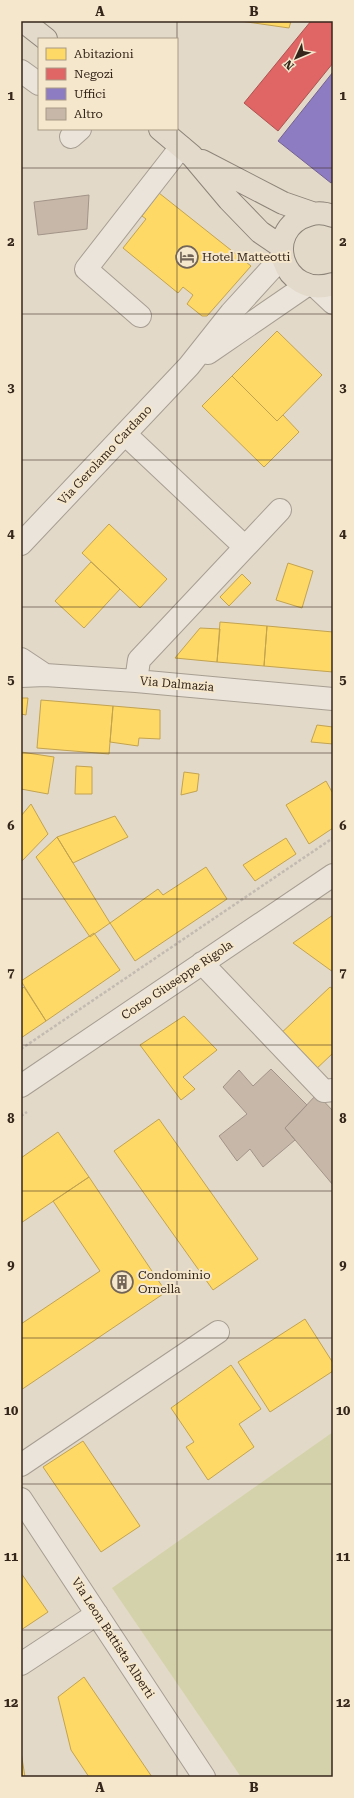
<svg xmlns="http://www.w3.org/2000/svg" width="354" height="1798" viewBox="0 0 354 1798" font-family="'Roboto Serif',serif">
	<rect width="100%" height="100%" fill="#e3d9c8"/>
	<!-- green -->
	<path fill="#d4d2aa" d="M333,1432V1777H241L112,1588Z"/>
	<!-- homes -->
	<path fill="#ffd966" stroke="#c2a350" d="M240,21H291L289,28Z
		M159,193L251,266L207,316H202L187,304L193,295L183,287L178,293L123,248L146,219L142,216Z
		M277,331L322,375L277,421L232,376Z
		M232,376L277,421L283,415L299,432L264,467L202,406Z
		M109,524L167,579L140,608L82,553Z
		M91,562L120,589L84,628L55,601Z
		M288,563L313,571L302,608L276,600Z
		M242,574L251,583L229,606L220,597Z
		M220,622L267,626L264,666L217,662Z
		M267,626L333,632V672L264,666Z
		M200,628L220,629L217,662L175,658Z
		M21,698H28L26,715L21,714Z
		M41,700L113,706L109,754L37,748Z
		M113,706L160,710V739L139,738L138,746L110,742Z
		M317,725L333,727V744L311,742Z
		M21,752L54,757L48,794L21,789Z
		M76,766L92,767V794H75Z
		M184,772L199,774L197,791L181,795Z
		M326,781L332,792H333V828L309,844L286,805Z
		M31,804L48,834L21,862V816Z
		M115,816L128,837L73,863L57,837Z
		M57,837L110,923L90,937L36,857Z
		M286,838L296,854L255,881L243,865Z
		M206,867L227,899L135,961L110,923L158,889L163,895Z
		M333,915V972L293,943Z
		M94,933L120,970L46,1021L21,981Z
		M24,987L46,1021L21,1038V989Z
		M330,987L333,989V1053L312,1073L277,1037Z
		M184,1016L217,1050L183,1077L195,1089L181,1100L140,1045Z
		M159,1119L258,1259L213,1290L114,1151Z
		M58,1132L89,1177L21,1223V1158Z
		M89,1177L166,1292L21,1390V1324L100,1271L53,1201Z
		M305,1319L333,1363V1371L270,1412L238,1362Z
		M231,1365L261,1409L239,1424L254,1447L208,1480L186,1447L194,1442L171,1408Z
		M83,1441L140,1526L101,1552L43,1467Z
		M21,1573L48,1612L21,1630Z
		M84,1677L152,1777H89L71,1750L58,1697Z
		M21,1752L25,1777H21Z"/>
	<!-- shops -->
	<path fill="#e06666" stroke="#ad5350" d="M311,21H333V63L278,131L244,103Z"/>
	<!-- offices -->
	<path fill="#8e7cc3" stroke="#736291" d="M333,72V180L331,183L278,141Z"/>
	<!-- building -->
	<path fill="#c6b7a9" stroke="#a29488" d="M89,195L87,229L38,235L34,202Z
		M271,1069L307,1105L285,1128L295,1140L263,1167L250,1149L237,1161L219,1136L247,1114L223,1087L239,1070L253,1086Z
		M317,1094L333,1111V1185L285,1128Z"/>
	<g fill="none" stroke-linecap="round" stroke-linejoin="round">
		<!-- minor casing -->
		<g stroke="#a79e92" stroke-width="24">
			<path id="minor" d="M21,71L39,84
				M71,137L80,129
				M316,287L333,303
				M140,316L86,269L181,147
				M208,353L307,285
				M125,434L245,547
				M21,544L189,366L231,313L282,257
				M21,659L45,675
				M21,676L45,675L136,681L333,699
				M136,681L139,660L280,510
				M202,963L324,1091L333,1090
				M21,1086L333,875
				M21,1465L218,1332
				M21,1499L204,1777
				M21,1664L97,1614"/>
		</g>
		<!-- major casing -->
		<g stroke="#8d8479" stroke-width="24">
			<path id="major" d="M23,21L46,39
				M160,129L192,156L229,200L260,232L282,247
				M202,161L283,203L312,213
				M333,216C325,213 317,212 309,215C261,229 282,300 333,284"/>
		</g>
		<!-- path -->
		<path stroke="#c3bbb1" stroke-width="2.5" stroke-dasharray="3 2" stroke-linecap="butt" d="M21,1049L333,838
			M21,1116L27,1112"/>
		<!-- minor -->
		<use href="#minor" stroke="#ebe4da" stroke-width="22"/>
		<!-- major -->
		<use href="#major" stroke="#e3dacb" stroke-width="22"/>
	</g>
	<!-- grid -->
	<path fill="none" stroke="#35261b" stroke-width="1" stroke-opacity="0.55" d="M177,21V39M177,39V129M177,129V1777M21,168H333M21,314H333M21,460H333M21,607H333M21,753H333M21,899H333M21,1045H333M21,1191H333M21,1338H333M21,1484H333M21,1630H333"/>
	<!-- icons -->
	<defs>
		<g id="hotel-ring" transform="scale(1.15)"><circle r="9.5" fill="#f5e7cc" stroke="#726558" stroke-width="1.5"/><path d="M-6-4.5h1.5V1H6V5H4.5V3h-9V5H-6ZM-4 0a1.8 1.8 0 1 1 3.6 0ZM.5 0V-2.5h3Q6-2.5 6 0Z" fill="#726558"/></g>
		<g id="building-ring" transform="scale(1.15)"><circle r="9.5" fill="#f5e7cc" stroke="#726558" stroke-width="1.5"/><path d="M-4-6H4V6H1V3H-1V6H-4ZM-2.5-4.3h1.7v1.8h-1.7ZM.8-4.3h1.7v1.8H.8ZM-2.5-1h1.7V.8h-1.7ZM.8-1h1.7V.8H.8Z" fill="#726558"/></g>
	</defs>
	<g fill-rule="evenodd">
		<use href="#hotel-ring" x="187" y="257"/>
		<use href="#building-ring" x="122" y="1282"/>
	</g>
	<g text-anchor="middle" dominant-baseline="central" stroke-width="4" stroke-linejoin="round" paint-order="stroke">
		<!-- poi labels -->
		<g font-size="12" fill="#35261b" stroke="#f5e7cc" text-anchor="start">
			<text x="202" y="257">Hotel Matteotti</text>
			<text x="138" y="1275">Condominio<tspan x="138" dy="14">Ornella</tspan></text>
		</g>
		<!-- street labels -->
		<g font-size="12" fill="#35261b" stroke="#f5e7cc">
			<text transform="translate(105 455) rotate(-47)">Via Gerolamo Cardano</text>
			<text transform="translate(177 684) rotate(5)">Via Dalmazia</text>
			<text transform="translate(177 980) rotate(-34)">Corso Giuseppe Rigola</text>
			<text transform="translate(113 1638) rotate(57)">Via Leon Battista Alberti</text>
		</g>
	</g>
	<!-- border -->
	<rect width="354" height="1798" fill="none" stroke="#f5e7cc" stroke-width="44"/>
	<!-- legend -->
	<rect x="38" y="38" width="140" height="92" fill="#f5e7cc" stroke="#a89a85"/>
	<rect x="46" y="48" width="20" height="12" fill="#ffd966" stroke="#a89a85"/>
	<text x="74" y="58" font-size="12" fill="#35261b">Abitazioni</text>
	<rect x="46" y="68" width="20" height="12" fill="#e06666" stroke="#a89a85"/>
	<text x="74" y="78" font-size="12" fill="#35261b">Negozi</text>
	<rect x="46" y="88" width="20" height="12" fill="#8e7cc3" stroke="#a89a85"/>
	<text x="74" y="98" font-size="12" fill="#35261b">Uffici</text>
	<rect x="46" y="108" width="20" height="12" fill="#c6b7a9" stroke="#a89a85"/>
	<text x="74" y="118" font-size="12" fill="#35261b">Altro</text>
	<!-- north arrow -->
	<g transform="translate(296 58) rotate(226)" stroke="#f5e7cc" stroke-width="3" paint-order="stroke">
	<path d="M0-3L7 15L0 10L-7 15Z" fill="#35261b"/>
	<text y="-6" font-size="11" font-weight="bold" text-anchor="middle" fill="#35261b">N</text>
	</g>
	<rect x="22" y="22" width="310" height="1754" fill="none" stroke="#35261b" stroke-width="1.5"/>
	<g font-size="13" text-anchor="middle" font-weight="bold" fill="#35261b">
		<text x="100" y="16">A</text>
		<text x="254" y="16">B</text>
		<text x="11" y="100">1</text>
		<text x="343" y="100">1</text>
		<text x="11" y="246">2</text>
		<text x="343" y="246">2</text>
		<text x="11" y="392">3</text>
		<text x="343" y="392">3</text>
		<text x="11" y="538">4</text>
		<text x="343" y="538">4</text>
		<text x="11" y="684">5</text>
		<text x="343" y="684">5</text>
		<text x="11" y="830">6</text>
		<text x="343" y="830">6</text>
		<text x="11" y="977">7</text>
		<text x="343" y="977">7</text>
		<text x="11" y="1123">8</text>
		<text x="343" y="1123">8</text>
		<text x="11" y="1269">9</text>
		<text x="343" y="1269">9</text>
		<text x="11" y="1415">10</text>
		<text x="343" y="1415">10</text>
		<text x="11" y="1561">11</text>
		<text x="343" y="1561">11</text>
		<text x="11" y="1707">12</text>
		<text x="343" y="1707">12</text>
		<text x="100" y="1792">A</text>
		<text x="254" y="1792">B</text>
	</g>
</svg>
